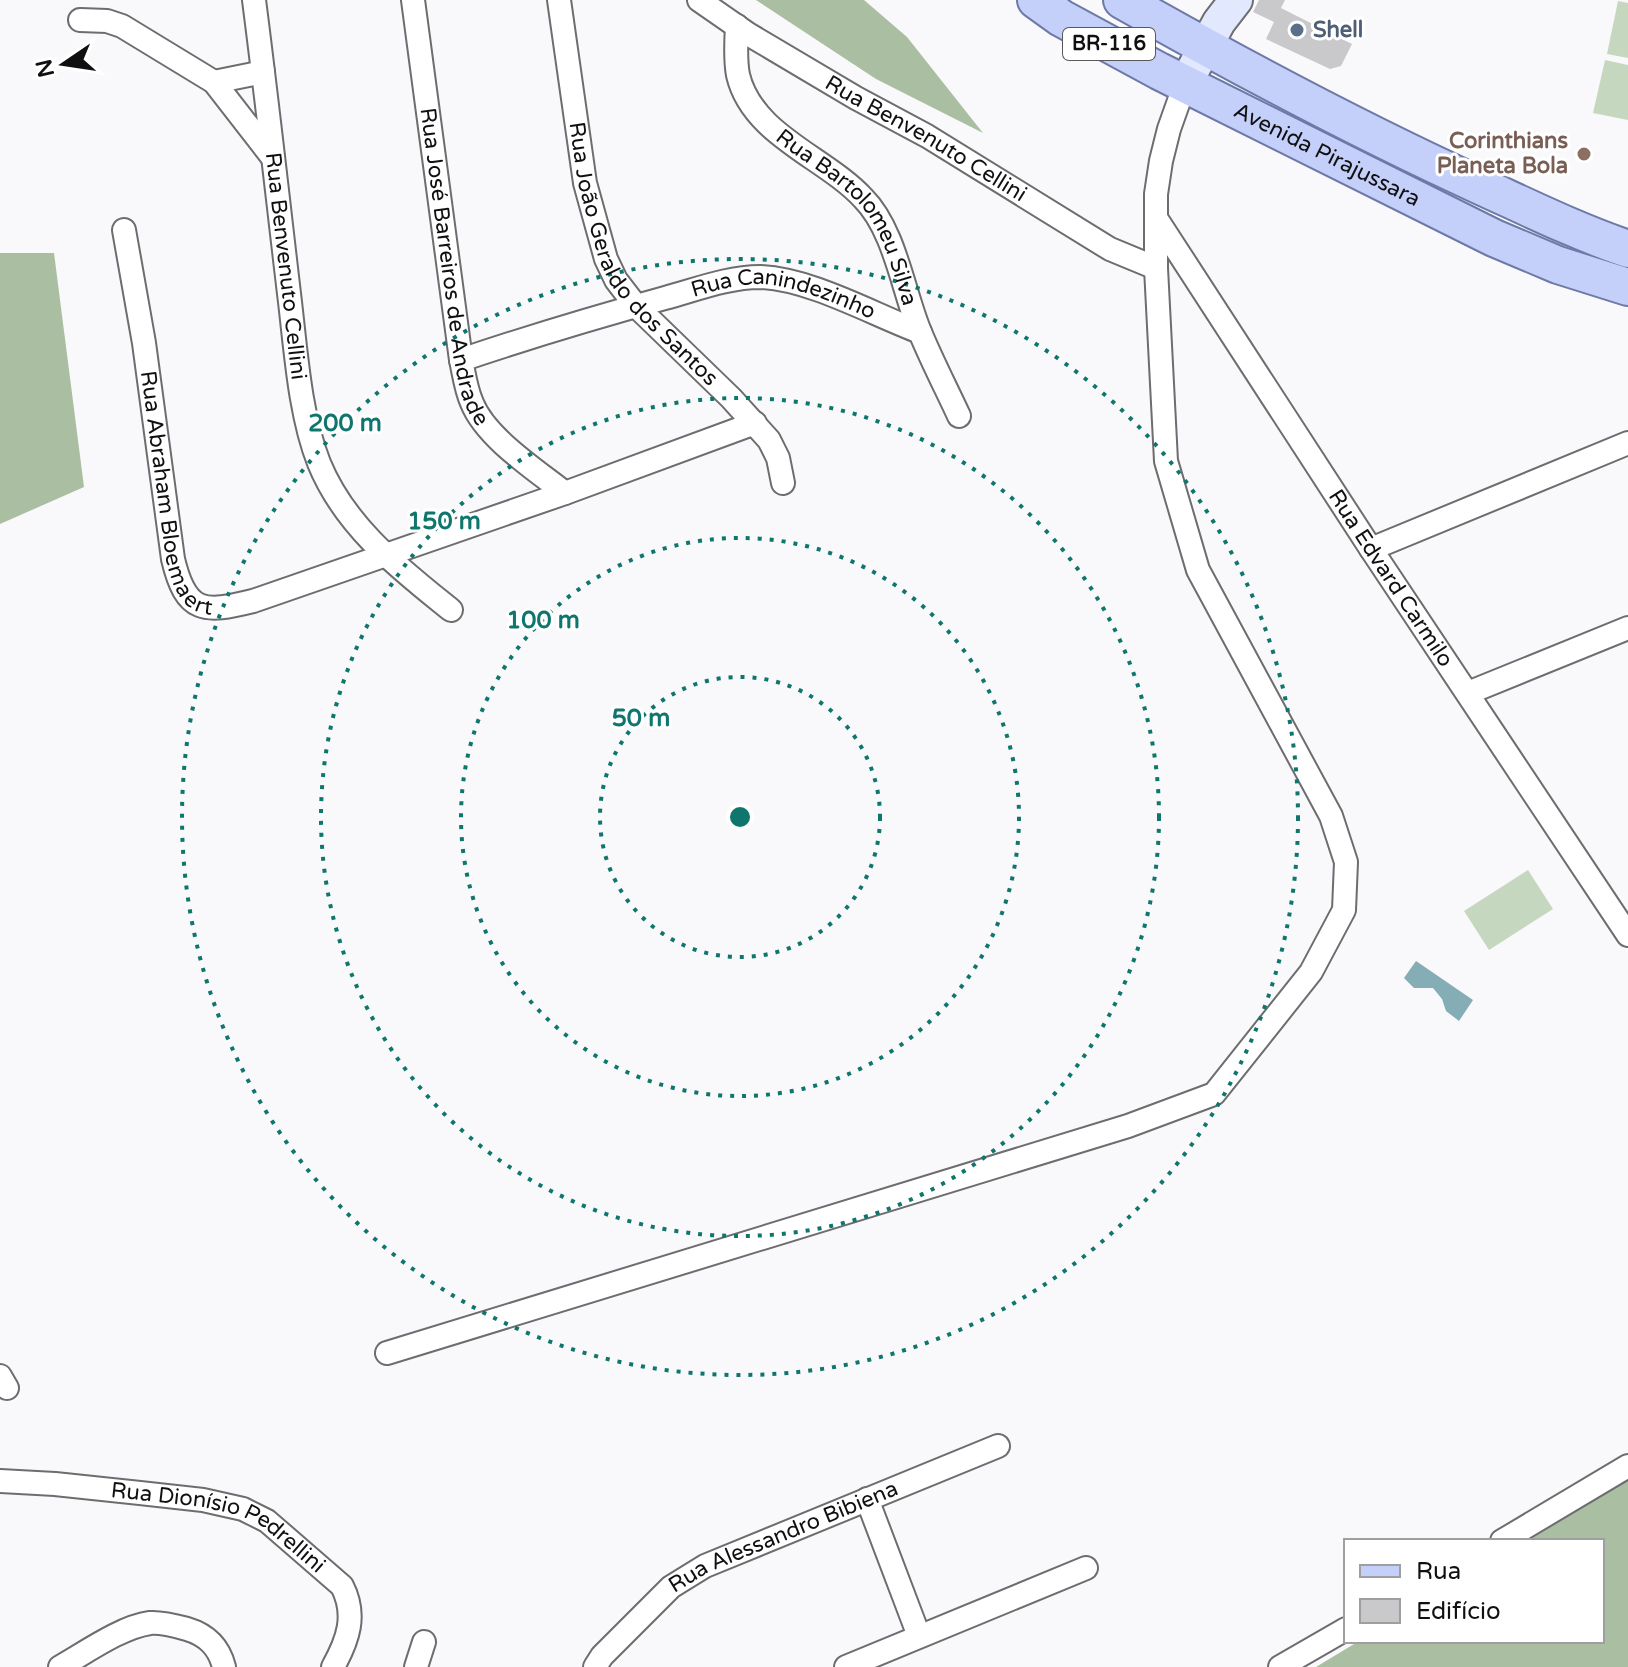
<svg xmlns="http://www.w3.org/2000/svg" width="1628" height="1667" viewBox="0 0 1628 1667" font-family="'Varela Round',sans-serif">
	<rect width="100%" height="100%" fill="#f9f8fb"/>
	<!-- green -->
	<path fill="#c6d7bf" d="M1618,1L1628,3V58L1607,54Z
		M1605,60L1628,65V120L1593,113Z
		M1528,870L1553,909L1489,950L1464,911Z"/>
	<!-- forest -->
	<path fill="#aabea1" d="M756,0H864L907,37L983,133L876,79Z
		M0,253H54L84,487L0,524Z
		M1628,1478V1667H1316L1359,1641H1602V1541H1524Z"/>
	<!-- water -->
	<path fill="#84adb6" d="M1416,961L1473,1000L1459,1021L1446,1011L1442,999L1433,988H1414L1404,978Z"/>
	<!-- building -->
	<path fill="#c9c8cb" d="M1259,0H1285L1281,8L1352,44L1341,66L1330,69L1266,39L1274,22L1253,12Z"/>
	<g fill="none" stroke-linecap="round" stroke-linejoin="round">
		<!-- street casing -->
		<g stroke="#6d6c6f" stroke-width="26">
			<g id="street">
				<path id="s1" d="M254,0C267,100 278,201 290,302C296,353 300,415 319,463C345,527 399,568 451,610"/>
				<path id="s2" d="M413,0L461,360C464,374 466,390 472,403C486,438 536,470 565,493"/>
				<path id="s3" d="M559,0L585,183L606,259L616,280L636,306L731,398L769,440L778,458L783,483"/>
				<path id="s4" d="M699,0L748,34L856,98L927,136L1110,249L1156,268"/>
				<path d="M80,20L107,21L122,26L214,82L273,158"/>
				<path id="s5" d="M737,26C736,42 735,59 738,75C752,135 825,157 863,198C895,230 903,291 920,332C932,361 946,388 959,416"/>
				<path d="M214,82L263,72"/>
				<path id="s6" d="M1156,218L1371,549L1628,935"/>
				<path id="s7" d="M124,230L144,343L173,559C186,614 204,613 253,601L565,493L755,423"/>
				<path id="s8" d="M461,360C529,337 596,317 665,298C695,290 728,277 760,277C811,279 872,314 920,332"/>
				<path d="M1371,549L1628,443"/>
				<path d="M1468,693L1628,628"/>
				<path d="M387,1353L1128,1126L1214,1094L1311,972L1344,910L1346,862L1331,816L1198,570L1166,461L1156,268V194L1161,161L1169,129L1185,84"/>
				<path d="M0,1376L7,1388"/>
				<path id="s9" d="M0,1481L55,1484L140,1493L203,1500L243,1509L267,1521L342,1586C357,1615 348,1640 333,1667"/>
				<path d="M867,1499L919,1636"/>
				<path d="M1502,1541L1628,1466"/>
				<path d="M60,1667C85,1653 121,1627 150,1623C162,1622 176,1626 187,1629C207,1635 219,1647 224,1667"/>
				<path d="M416,1667L424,1642"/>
				<path id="s10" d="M595,1667L602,1656L671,1587L705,1566L998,1446"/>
				<path d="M846,1667L1086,1568"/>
				<path d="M1280,1667L1346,1629"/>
			</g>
		</g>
		<!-- secondary casing -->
		<g stroke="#6d6c6f" stroke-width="36">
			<path id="secondary" d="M1185,84L1219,22L1236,0"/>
		</g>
		<!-- primary casing -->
		<g stroke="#6d79a6" stroke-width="40">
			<g id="primary">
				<path id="s11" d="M1036,0L1061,18L1159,71L1494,238L1558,265L1628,287"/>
				<path d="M1122,0C1240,67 1360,131 1483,187C1531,209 1578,232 1628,249"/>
			</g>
		</g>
		<!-- street -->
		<use href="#street" stroke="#fff" stroke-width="22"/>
		<!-- secondary -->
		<use href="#secondary" stroke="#e2e8fd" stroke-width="32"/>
		<!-- primary -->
		<use href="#primary" stroke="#c5d0fa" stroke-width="36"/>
	</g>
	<!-- distance rings -->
	<g fill="none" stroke="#0f766e" stroke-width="4" stroke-dasharray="4 8">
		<circle cx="740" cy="817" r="140"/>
		<circle cx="740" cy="817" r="279"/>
		<circle cx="740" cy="817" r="419"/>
		<circle cx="740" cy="817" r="558"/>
	</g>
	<!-- markers -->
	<circle fill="#5c6f8a" stroke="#fff" stroke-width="3" cx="1297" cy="30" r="8"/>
	<circle fill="#8d6e63" stroke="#fff" stroke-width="3" cx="1584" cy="154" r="8"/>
	<g text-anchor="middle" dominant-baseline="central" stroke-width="6" stroke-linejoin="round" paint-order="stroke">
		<!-- shield labels -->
		<rect fill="#fff" stroke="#585858" stroke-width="2" x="1063" y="28" width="92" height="32" rx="6"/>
		<g font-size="20" font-weight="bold" fill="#111011">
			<text x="1109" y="44">BR-116</text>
		</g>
		<!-- service labels -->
		<g font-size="22" font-weight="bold" fill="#4e5e75" stroke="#fff" text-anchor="start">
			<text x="1313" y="30">Shell</text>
		</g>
		<!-- street labels -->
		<g font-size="22" fill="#111011" stroke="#fff">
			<text stroke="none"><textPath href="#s4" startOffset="266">Rua Benvenuto Cellini</textPath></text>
			<text stroke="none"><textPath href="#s11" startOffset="330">Avenida Pirajussara</textPath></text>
			<text stroke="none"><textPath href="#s5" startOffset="234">Rua Bartolomeu Silva</textPath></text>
			<text stroke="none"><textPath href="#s3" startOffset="276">Rua João Geraldo dos Santos</textPath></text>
			<text stroke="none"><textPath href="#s2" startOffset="270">Rua José Barreiros de Andrade</textPath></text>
			<text stroke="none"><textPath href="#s1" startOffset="268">Rua Benvenuto Cellini</textPath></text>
			<text stroke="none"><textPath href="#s8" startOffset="336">Rua Canindezinho</textPath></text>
			<text stroke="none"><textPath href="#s7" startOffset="272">Rua Abraham Bloemaert</textPath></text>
			<text stroke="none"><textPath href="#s6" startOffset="430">Rua Edvard Carmilo</textPath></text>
			<text stroke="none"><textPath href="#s9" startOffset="228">Rua Dionísio Pedrellini</textPath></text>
			<text stroke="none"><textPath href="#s10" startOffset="234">Rua Alessandro Bibiena</textPath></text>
		</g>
		<!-- education labels -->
		<g font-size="22" font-weight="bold" fill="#785e54" stroke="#fff" text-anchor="end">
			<text x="1568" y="141">Corinthians<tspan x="1568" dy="25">Planeta Bola</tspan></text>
		</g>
	</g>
	<circle cx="740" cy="817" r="12" fill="#0f766e" stroke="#fff" stroke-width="4"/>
	<g font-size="24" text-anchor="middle" font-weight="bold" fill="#0f766e" stroke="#fff" stroke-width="6" stroke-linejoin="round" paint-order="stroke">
		<text x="345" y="431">200 m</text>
		<text x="444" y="529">150 m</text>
		<text x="543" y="628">100 m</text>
		<text x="641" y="726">50 m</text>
	</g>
	<!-- legend -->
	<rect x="1344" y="1539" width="260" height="104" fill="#ffffff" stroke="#a09fa0" stroke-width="2"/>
	<rect x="1360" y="1565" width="40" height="12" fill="#c5d0fa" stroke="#a09fa0" stroke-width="2"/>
	<text x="1416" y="1579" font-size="24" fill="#111011">Rua</text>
	<rect x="1360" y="1599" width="40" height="24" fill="#c9c8cb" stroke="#a09fa0" stroke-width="2"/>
	<text x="1416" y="1619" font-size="24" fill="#111011">Edifício</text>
	<!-- north arrow -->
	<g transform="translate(64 64) rotate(257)" stroke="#ffffff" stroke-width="6" paint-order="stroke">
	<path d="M0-6L14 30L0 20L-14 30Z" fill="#111011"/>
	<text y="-12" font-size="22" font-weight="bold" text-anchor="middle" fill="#111011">N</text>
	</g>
</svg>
